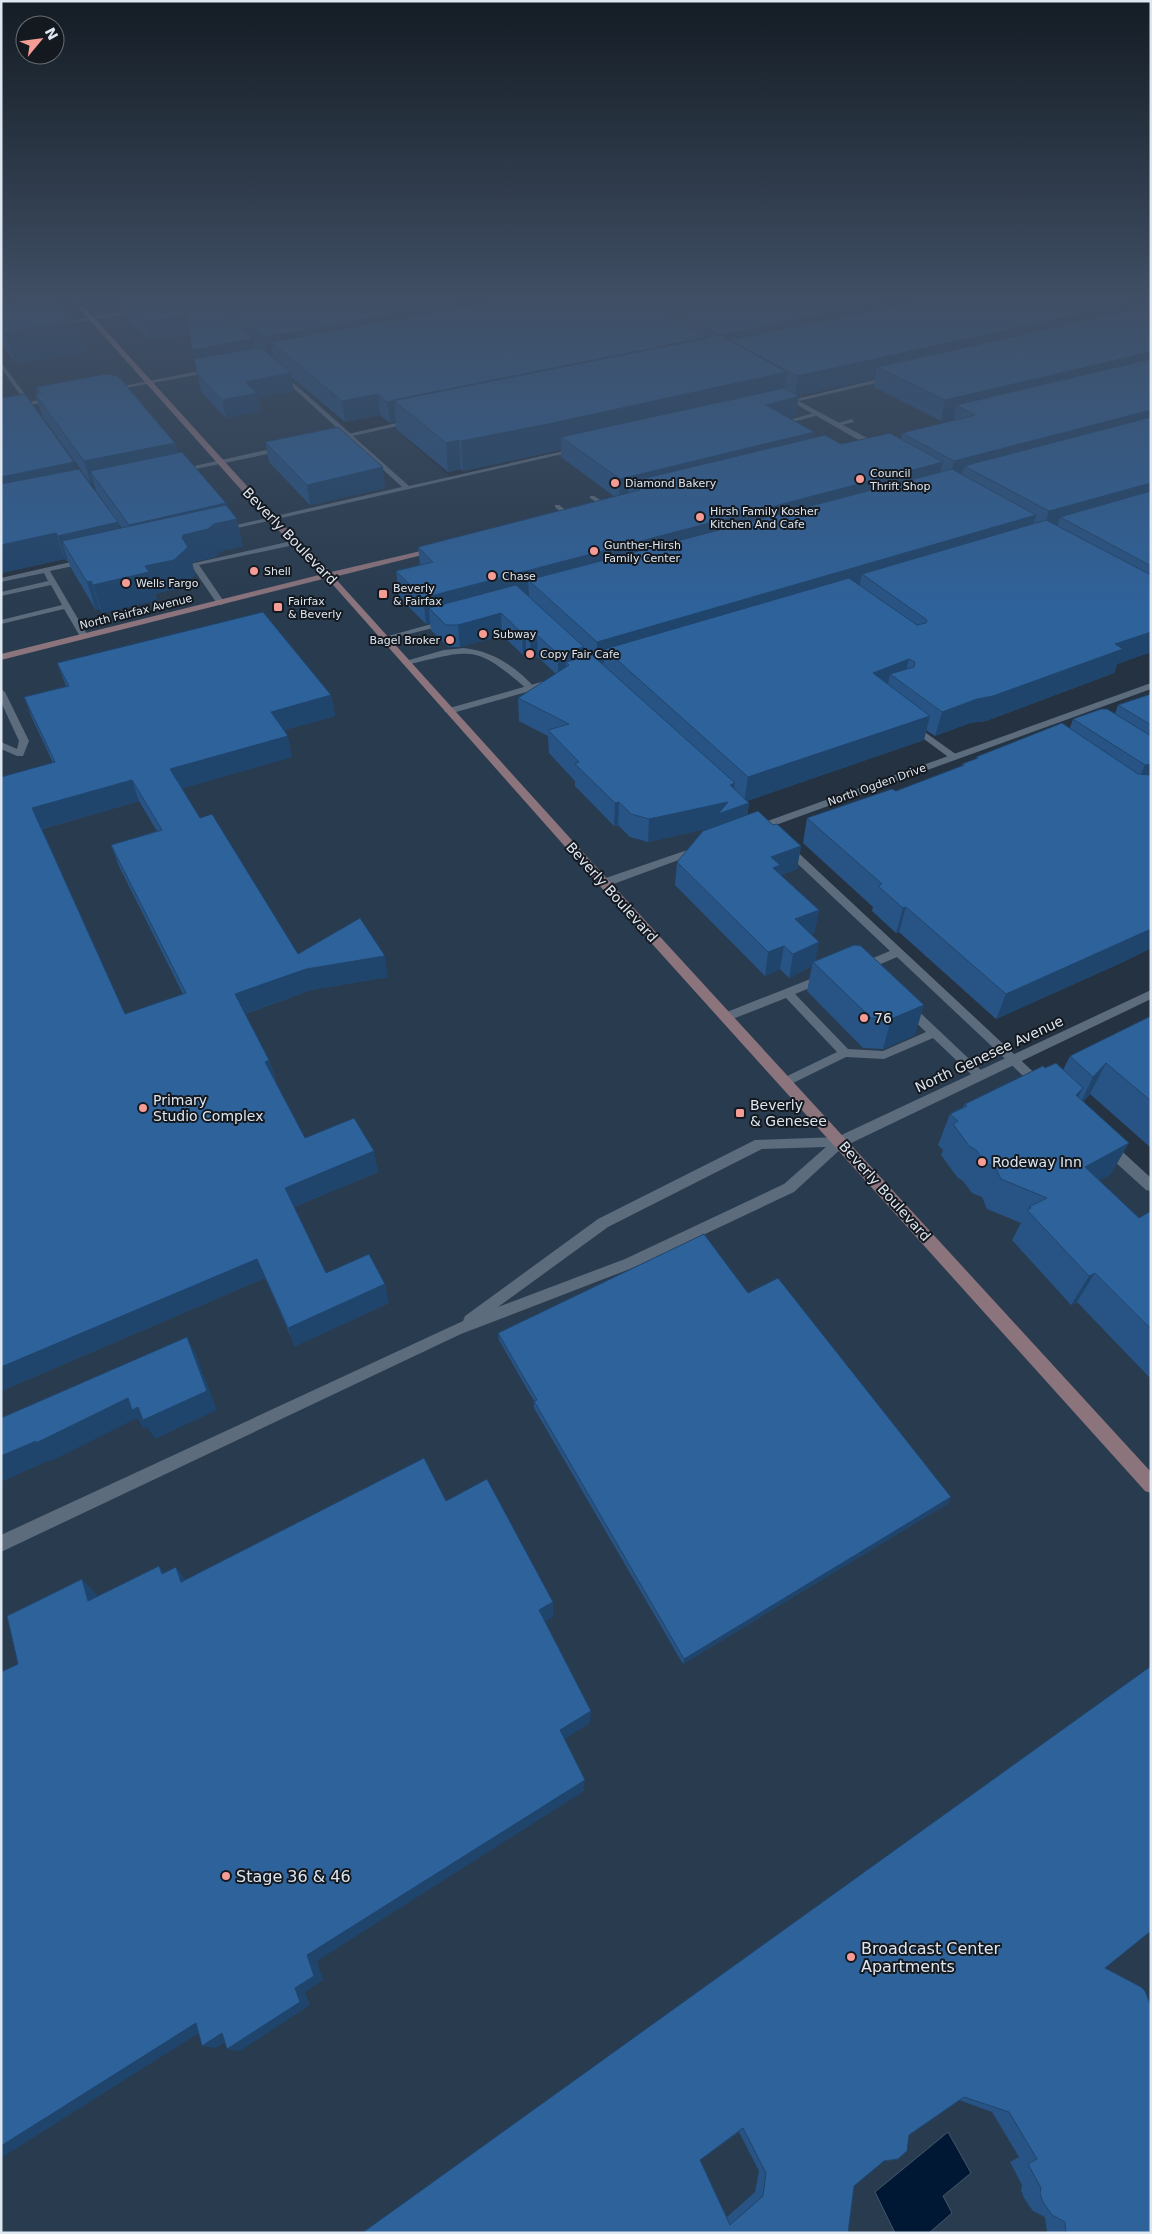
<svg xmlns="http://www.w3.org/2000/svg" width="1152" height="2234" viewBox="0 0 1152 2234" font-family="'DejaVu Sans',sans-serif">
	<rect width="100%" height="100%" fill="#253241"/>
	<!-- built -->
	<path fill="#293b4f" d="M1,299H241L305,352L272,359L354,435L393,427L450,477L1151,319V435L517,602L1151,1182V2233H1V578L129,549L1,407Z"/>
	<!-- water -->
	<path fill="#001834" stroke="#43566c" d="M948,2132L971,2173L943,2196L952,2213L929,2233H895L875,2192Z"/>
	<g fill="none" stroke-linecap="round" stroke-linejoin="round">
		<!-- service -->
		<path fill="#5d6c7d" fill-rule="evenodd" d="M1,362L35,408V410H31L1,368Z
			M281,372L409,486L577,448L580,450L220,532L219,530L223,528L402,487L279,375Z
			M891,376L893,379L782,405L779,403Z
			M817,412L819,415L785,424L782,422Z
			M852,419L854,422L838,426L835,424Z
			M590,496H594L610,506L604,507L590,498Z
			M555,505H559L573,515L566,517L555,507Z
			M296,540H299V544L199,565L225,603L221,605H218L190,564Z
			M84,559H87V563L50,571L88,636L87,638H81L64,609L1,624V620L62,605L51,585L1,596V592L48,581L44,573L1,582V578Z
			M446,620H449V624L385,640L381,638Z
			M464,648C492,651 517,667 535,688L528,690C474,643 472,650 406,665L402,662L444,650Z
			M1,689L5,692L29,741L23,756H17L1,749V742L17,749L19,741L1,702Z
			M912,723L957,755V759H951L909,728L907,726Z
			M786,844L790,845L1044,1082L1046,1085L1044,1088H1036L897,957L869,969H861L859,966L861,963L890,951L782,849V845Z
			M823,974L829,978L827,981L795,994L848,1049L883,1051L926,1032L904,1011L902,1008L904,1005H912L984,1073L986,1076L984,1079H976L933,1038L884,1059L846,1057L789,1085H781L779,1082L781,1079L837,1052L786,998L730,1020L726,1021L720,1017L722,1014Z
			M840,1137L844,1138L846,1142L844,1146L794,1192L635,1267L461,1334L1,1552V1535L463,1321L465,1316L598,1219L755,1140ZM826,1147L784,1184L625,1259L498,1307L608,1227L762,1149Z
			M1108,1142L1113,1143L1151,1178V1191L1146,1190L1103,1151L1102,1147L1103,1143Z"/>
		<!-- minor -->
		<path fill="#5d6c7d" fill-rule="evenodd" d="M144,308L146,311L59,325L56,323Z
			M215,368L217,371L110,391L107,389Z
			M782,392L882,446L883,448L876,450L780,395V393Z
			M55,397L57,398V400L1,411V407Z
			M414,419L417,421L416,422L330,441L326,439Z
			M284,446L288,448L287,450L176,473L172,471Z
			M552,679L555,680V684L449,714L444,711L446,709Z
			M1151,683V689L759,831H751L750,829L751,827Z
			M699,846L705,849L703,851L608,886L604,887L598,883L600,880Z
			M1151,990V999L845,1146L840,1147L835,1146L833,1142L835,1138Z"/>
		<!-- secondary -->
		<path fill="#8c747d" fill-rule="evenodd" d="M71,299H77L275,517L331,572L438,547V551L334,577L608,880L1151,1472V1493L1145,1491L600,886L327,578L1,660V654L323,574L269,521Z"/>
	</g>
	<!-- wall -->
	<path fill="#285485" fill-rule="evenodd" d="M110,299H1151V652L1117,664L1114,673L986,721L970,723L935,736L926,730L924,740L747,801L749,803L747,815L773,825L801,846L797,869L781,875L819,910L814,933L811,934L815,961L915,1035L883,1049L863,1048L807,991L812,966L789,978L780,969L765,976L675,885L677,862L715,827L648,842L630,837L618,825L614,826L575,786V781L549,753L548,736L519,721L518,698L556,674L538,657L531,659L526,654L523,655L502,635L460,647H448L431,630L430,623L426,624L399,597L396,571L420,565L418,547L615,497L561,457V450L463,471L461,469L448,472L396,429V421L390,423L380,415L345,422L291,377L294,391L258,398L260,411L226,418L201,392L190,334L149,341L126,316L124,309H120ZM875,379L874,387L941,421L954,418L953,420L902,433L901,439L841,444L813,438L814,432L789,418L796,416L799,396Z
		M1,305L76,321L85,352L16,364L1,344Z
		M36,387L175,443L178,453L226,503L243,546L221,551L215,557L192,562L195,575L182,587L155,594L157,600L102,613L100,609L96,610L71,568L68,561H66L65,559L1,573V398L76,469L118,522L119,528H122L96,491L94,484H91L42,416L35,394L38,393Z
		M265,442L385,488L310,505L269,462Z
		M57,663L331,695L335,716L284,730L292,757L182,788L200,818L298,954L388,977L311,990L245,1014L269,1060L276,1081H275L305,1138L378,1172L294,1207L326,1273L389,1303L295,1346L265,1278L1,1391V777L53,763L32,718L24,697L66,686ZM139,801L157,831L111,845L119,866L183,994L125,1014L42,829Z
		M1151,694V948L1123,962L996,1019L899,932L896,933L872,911L873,907L803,843L807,818L896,791L961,766L962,764L976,759V757L1070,728L1073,719L1115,714L1118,705Z
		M1151,1016V1148L1090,1094L1083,1102L1111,1174L1099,1180L1139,1218L1151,1211V1379L1077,1302L1071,1305L1012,1240L1021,1223L987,1209L982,1197L972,1193L963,1181L957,1177L941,1155L943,1150L938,1145L950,1114L963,1107L965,1104L1045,1068L1063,1070L1070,1056Z
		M748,1293L951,1497L947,1504L683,1664L534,1408V1401L499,1340L498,1333Z
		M1105,1968L1151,2233H1047L1045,2217L1033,2211L1024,2198L1021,2190L1022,2185L1010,2162L1019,2157L992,2112L959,2100L909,2135L884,2161L854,2186L848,2233H362ZM739,2132L759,2171L755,2192L727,2217L700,2160Z"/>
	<!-- shaded-wall -->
	<path fill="#20456c" d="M118,299H122L124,309H120Z
		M473,299H552L271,342L273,355L267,356L264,337Z
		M895,299H983L730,340L729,352L718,354L720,335Z
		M1148,299H1151V303L1146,317L877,367L875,379L795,397L797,376Z
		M187,315L191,334L149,341L144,322Z
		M76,321L85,352L16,364L5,332Z
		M254,339L258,358L197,369L192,350Z
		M1151,352V370L956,405L954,418L941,421L945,400Z
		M787,372L783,399L561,437V450L463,471L461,441Z
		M291,373L294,391L258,398L260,411L226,418L222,400L245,382Z
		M378,394L380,415L345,422L342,401Z
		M799,396L796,416L763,425L766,405Z
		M394,401L396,421L390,423L387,402Z
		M1151,410V429L964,466L961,479L949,482L954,461Z
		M814,432L811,453L640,490L629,482L628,498L619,500L620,479Z
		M459,440L461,469L448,472L446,443Z
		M175,443L181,466L90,471L94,484H91L84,461Z
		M74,462L82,486L1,503V477Z
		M943,462L937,486L528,580L529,596L440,620L429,608L430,623L426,624L423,598Z
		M383,467L385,488L310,505L307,485Z
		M1151,483V503L1060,517L1056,530L1042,534L1049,511Z
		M226,503L230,521L237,519L243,546L221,551L215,557L192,562L195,575L182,587L155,594L157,600L102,613L93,585L145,566L182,538L183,535L135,546L129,525Z
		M1036,515L1029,537L862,574L859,588L605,649L604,663L596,666L597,642Z
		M118,522L125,548L62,541L68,561H66L58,536Z
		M56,533L65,559L1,573V545Z
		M91,581L100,609L96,610L87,582Z
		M501,613L502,635L460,647L458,625Z
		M526,632V654L523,655L522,633Z
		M1151,632V652L1117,664L1114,673L986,721L970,723L935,736L942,712L1115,644Z
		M537,635L538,657L531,659L530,636Z
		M584,647V669L566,662V674L558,676V654Z
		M909,659L903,683L890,674L887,690L873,673Z
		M331,695L335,716L275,733L271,712Z
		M930,716L924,740L744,802L748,777Z
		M288,736L292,757L177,790L170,769Z
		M1151,764V786L1134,790L1145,765Z
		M132,780L139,801L41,829L32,808Z
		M735,783L732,806L730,785Z
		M619,802L618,825L614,826L615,803Z
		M728,802L749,803L746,826L716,827L648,842L649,819Z
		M801,846L797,869L778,876L776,889L771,857Z
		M906,907L899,932L896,933L903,908Z
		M819,910L814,933L791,943L795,919Z
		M1151,929V948L1123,962L996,1019L1006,994Z
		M819,942L815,963L813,962L812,966L789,978L793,954Z
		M784,946L780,969L765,976L768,952Z
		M385,956L388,977L311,990L241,1015L235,994L306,969Z
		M924,1005L915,1035L883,1049L891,1019Z
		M269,1060L276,1081L271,1083L265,1062Z
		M1106,1063L1090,1094L1078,1108L1093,1077Z
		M1083,1088L1067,1119L1076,1095Z
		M1129,1143L1111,1174L1069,1197L1085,1167Z
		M374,1151L378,1172L291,1208L285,1188Z
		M257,1259L265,1278L1,1391V1367Z
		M1095,1273L1077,1302L1071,1305L1089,1276Z
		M385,1284L389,1303L295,1346L288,1328Z
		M187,1337L197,1357L217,1410L155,1439L147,1427L144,1429L137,1418L51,1461L50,1460L1,1482V1456Z
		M951,1497L947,1504L683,1664L684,1659Z
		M159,1566L171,1582L162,1574Z
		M176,1567L188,1583L181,1582Z
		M82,1579L97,1595L103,1616L88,1601Z
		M553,1602V1617L540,1625L539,1610Z
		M591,1711L590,1723L560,1742V1730Z
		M585,1780L584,1791L317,1961L323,1980L305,1992L310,2005L240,2051L227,2049L295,1988L307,1955Z
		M196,2023L210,2026L1,2158V2146Z
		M222,2033L235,2036L216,2048L202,2046Z"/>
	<!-- building -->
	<path fill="#2e629b" stroke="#20456c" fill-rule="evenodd" d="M39,299L58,300L76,321L5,332L1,327V305Z
		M123,299H210L254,339L192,350L187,315L144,322Z
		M221,299H473L264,337Z
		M510,299H639L708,338L387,402L378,394L342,401L271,342Z
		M655,299H895L720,335Z
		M929,299H1148L797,376L730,340Z
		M1151,306V352L945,400L877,367Z
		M719,335L787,372L553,423L461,441L459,440L446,443L393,400Z
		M261,347L291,373L245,382L257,393L222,400L197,374L194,359Z
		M1151,359V410L954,461L902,433L975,415L956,405Z
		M106,374L118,376L175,443L84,461L35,394L41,393L36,387Z
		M784,388L799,396L766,405L814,432L620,479L561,437Z
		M25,394L74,462L1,477V398Z
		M1151,417V483L1049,511L964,466Z
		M338,427L383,467L307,485L265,442Z
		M890,433L943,462L423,598L396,571L433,562L418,547L640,490L629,482L825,435L841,444Z
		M182,452L226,503L129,525L90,471Z
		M79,469L118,522L58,536L56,533L1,545V484Z
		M952,469L1036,515L597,642L528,580Z
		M1151,491V566L1060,517Z
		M226,505L237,519L214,524L208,529L183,535L182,538L188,547L174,560L145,566L149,572L93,585L91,581L87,582L62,541Z
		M1046,520L1151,575V632L1115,644L1123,649L993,696L977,699L942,712L890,674L914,667L915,662L909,659L873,673L930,716L748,777L605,649L849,578L917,625L926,623L927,620L862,574Z
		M516,585L584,647L558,654L537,635L530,636L526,632L522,633L501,613L458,625H446L429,608Z
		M263,612L331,695L271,712L288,736L170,769L200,818L212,814L298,954L360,918L385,956L306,969L235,994L269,1060L265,1062L305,1138L354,1118L374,1151L285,1188L326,1273L369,1254L385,1284L288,1328L257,1259L1,1367V777L55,762L24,697L69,686L57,663ZM132,780L162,830L111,845L186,993L125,1014L32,808Z
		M592,655L735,783L730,785L749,803L718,814L728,802L649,819L631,814L619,802L615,803L575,764L579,762L548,730L569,724L518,698L569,665L566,662Z
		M1151,694V725L1118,705Z
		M1101,709H1107L1151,736V764L1145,765L1073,719Z
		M1062,723L1138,774L1148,775L1151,774V929L1006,994L906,907L903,908L878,886L882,884L807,818L892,789L896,791L959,767L964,765L962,764L978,758L976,757Z
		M758,811L773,825L777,824L801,846L771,857L780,865L773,868L819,910L795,919L819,942L793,954L784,946L768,952L677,862L703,831Z
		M854,945L861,946L924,1005L891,1019L871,1018L813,962Z
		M1151,1016V1101L1106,1063L1093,1077L1070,1056Z
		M1056,1063L1083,1088L1076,1095L1129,1143L1085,1167L1139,1218L1151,1211V1329L1095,1273L1089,1276L1027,1210L1031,1208L1029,1207L1047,1198L1001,1179L995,1167L986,1163L976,1150L969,1146L953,1124L958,1121L950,1114L967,1106L965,1104L1043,1066L1045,1068Z
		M704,1234L748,1293L778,1278L951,1497L684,1659L534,1401L537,1400L498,1333Z
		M187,1337L207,1391L143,1420L138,1407L132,1410L128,1398L36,1443V1441L1,1456V1418Z
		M424,1458L446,1501L487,1479L553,1602L539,1610L591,1711L560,1730L585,1780L307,1955L314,1976L295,1988L300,2002L227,2049L222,2033L202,2046L196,2023L1,2146V1672L18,1664L7,1616L82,1579L88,1601L159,1566L162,1574L176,1567L181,1582Z
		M1151,1666V1931L1105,1968L1141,1987L1145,1991L1151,2006V2233H1066L1065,2222L1052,2215L1043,2202L1040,2193L1041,2188L1028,2164L1037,2159L1009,2112L964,2097L909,2135L907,2151L898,2159L884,2161L854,2186L848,2233H362ZM743,2128L766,2173L763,2196L730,2225L700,2160Z"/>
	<!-- sky -->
	<linearGradient id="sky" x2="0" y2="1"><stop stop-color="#141c24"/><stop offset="0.49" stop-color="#404f65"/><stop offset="1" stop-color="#404f65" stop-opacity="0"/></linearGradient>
	<rect width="1152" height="612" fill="url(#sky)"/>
	<!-- markers -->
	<g fill="#f59c95" stroke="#141920" stroke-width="2">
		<circle cx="860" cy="479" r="5"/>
		<circle cx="615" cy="483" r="5"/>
		<circle cx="700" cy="517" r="5"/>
		<circle cx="594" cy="551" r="5"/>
		<circle cx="254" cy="571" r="5"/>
		<circle cx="492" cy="576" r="5"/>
		<circle cx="126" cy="583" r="5"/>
		<rect x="378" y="589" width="10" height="10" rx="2.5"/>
		<rect x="273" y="602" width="10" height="10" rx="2.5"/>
		<circle cx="483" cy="634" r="5"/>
		<circle cx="450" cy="640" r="5"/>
		<circle cx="530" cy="654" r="5"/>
		<circle cx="864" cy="1018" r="5"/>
		<circle cx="143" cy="1108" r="5"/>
		<rect x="735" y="1108" width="10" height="10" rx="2.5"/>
		<circle cx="982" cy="1162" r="5"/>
		<circle cx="226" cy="1876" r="5"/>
		<circle cx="851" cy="1957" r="5"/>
	</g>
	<g text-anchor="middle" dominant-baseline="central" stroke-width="4" stroke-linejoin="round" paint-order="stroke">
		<!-- far-poi labels -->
		<g font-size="11" fill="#dee6f0" stroke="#141920" text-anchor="start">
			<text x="870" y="473">Council<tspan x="870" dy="13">Thrift Shop</tspan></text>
			<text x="625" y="483">Diamond Bakery</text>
			<text x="710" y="511">Hirsh Family Kosher<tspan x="710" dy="13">Kitchen And Cafe</tspan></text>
			<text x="604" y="545">Gunther-Hirsh<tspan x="604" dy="13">Family Center</tspan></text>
			<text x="264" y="571">Shell</text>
			<text x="502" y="576">Chase</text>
			<text x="136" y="583">Wells Fargo</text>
			<text x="393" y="588">Beverly<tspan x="393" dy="13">&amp; Fairfax</tspan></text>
			<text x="288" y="601">Fairfax<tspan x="288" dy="13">&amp; Beverly</tspan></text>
			<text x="493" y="634">Subway</text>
			<text x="440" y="640" text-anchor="end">Bagel Broker</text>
			<text x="540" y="654">Copy Fair Cafe</text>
		</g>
		<!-- far-street labels -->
		<g font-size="11" fill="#dee6f0" stroke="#141920">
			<text transform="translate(136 612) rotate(-14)">North Fairfax Avenue</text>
			<text transform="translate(877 785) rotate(-20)">North Ogden Drive</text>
		</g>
		<!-- street labels -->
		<g font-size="14" fill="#dee6f0" stroke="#141920">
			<text transform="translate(290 536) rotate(46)">Beverly Boulevard</text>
			<text transform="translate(612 892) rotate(48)">Beverly Boulevard</text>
			<text transform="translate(989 1054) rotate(-25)">North Genesee Avenue</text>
			<text transform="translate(885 1191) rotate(48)">Beverly Boulevard</text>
		</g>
		<!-- poi labels -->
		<g font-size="14" fill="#dee6f0" stroke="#141920" text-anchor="start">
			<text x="874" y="1018">76</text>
			<text x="153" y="1100">Primary<tspan x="153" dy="16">Studio Complex</tspan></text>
			<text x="750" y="1105">Beverly<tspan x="750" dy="16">&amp; Genesee</tspan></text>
			<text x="992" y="1162">Rodeway Inn</text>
		</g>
		<!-- near-poi labels -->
		<g font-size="16" fill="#dee6f0" stroke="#141920" text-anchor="start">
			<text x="236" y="1876">Stage 36 &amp; 46</text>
			<text x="861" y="1948">Broadcast Center<tspan x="861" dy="18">Apartments</tspan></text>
		</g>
	</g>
	<!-- border -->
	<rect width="1152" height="2234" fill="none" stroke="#dee6f0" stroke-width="5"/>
	<!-- north arrow -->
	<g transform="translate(40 40) rotate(61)"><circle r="24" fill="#141920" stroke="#656b73"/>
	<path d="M0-4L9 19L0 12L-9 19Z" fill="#f59c95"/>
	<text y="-8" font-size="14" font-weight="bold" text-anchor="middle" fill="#dee6f0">N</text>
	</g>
</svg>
